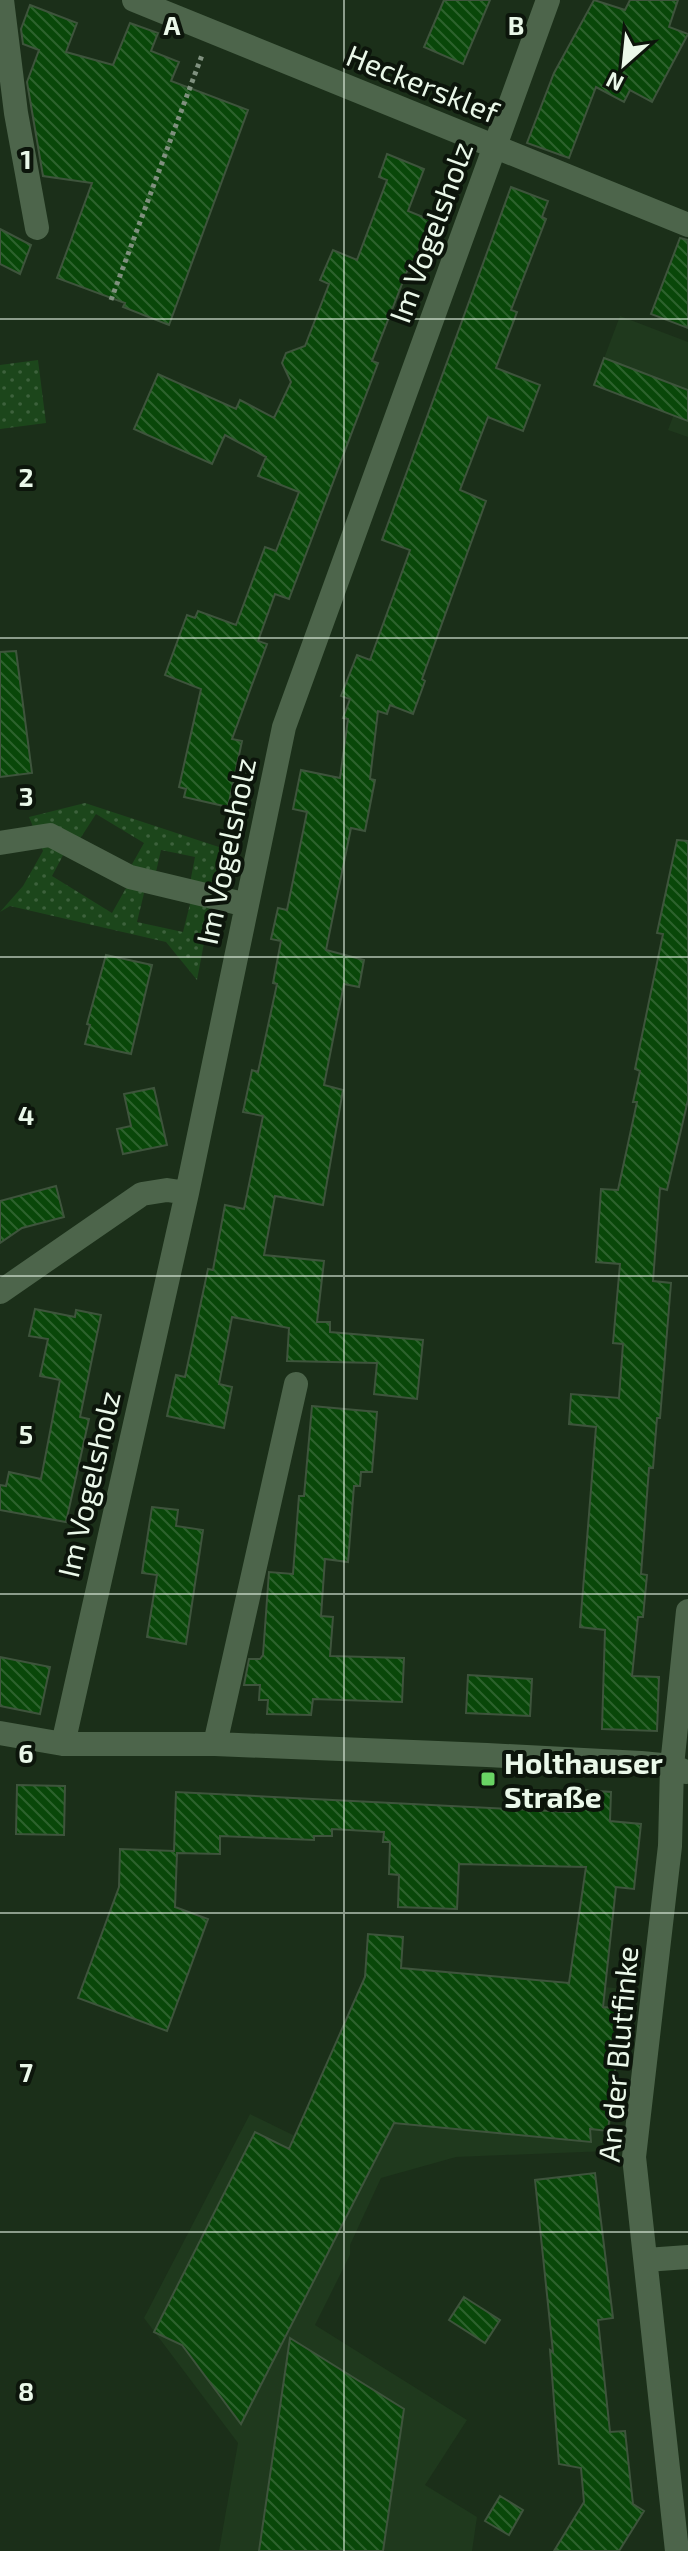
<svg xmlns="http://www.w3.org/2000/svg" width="688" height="2551" viewBox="0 0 688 2551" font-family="'Exo 2',sans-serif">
	<defs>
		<pattern id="grass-dots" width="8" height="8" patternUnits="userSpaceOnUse" patternTransform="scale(2)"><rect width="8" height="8" fill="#1c461b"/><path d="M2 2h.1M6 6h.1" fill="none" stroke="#3d613c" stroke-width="1.8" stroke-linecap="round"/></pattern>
		<pattern id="building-back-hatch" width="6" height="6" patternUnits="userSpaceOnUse" patternTransform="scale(2)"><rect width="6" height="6" fill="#094709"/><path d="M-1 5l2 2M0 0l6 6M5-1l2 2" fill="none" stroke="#2d622d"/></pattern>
	</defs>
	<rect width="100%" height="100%" fill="#1b2f19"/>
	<!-- built -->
	<path fill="#1f391d" d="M620,316L688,342V437L668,430L674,414L594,385Z
		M479,1974L624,1989L608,2151L456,2157L381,2178L350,2245V2255L315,2325L467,2420L425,2485L477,2517L472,2551H219L238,2443L144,2318L250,2114L295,2136L473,2041Z"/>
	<!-- grass -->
	<path fill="url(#grass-dots)" d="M38,360L46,423L0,429V365Z
		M85,803L222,848L213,894L189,888L195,857L161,850L153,885L127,873L144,843L96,814L76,845L36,834L29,817Z
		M38,839L68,846L52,876L112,913L130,881L146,885L137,922L183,932L192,896L212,901L197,980L166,942L10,906L0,912L23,886L43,851Z"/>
	<!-- building -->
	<path fill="url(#building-back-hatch)" stroke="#3e543c" stroke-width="2" d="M444,0H490L463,64L424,47Z
		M594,0L625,10L630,0H678L669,27L688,34L652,102L630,90L624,102L596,87L569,158L527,143L554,73Z
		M30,5L77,23L66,52L113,65L130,23L158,33L151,51L179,62L171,81L248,110L169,325L123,307L125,303L57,278L92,183L43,176L27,82L39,50L23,44L21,29Z
		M387,154L424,169L408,211L433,221L423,248L420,247L414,262L411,261L372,361L378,363L289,599L275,594L258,641L267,644L232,739L242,741L228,807L184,797L186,789L179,787L201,689L165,675L187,615L195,618L198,611L236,625L265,547L276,551L299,492L258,476L266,457L225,435L212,464L134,429L158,374L236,409L240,400L274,418L291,382L282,363L286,353L305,346L329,284L320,280L333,250L357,260L387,180L379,177Z
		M511,187L548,201L542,217L546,219L511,310L517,312L496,368L540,385L523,431L488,417L460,490L486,501L422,679L425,681L413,714L390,705L387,714L378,711L370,779L375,780L365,831L351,828L326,950L364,960L359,987L344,984L324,1085L343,1090L323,1205L275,1196L264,1255L324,1261L317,1322H330V1332L423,1340L417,1399L374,1394L377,1363L287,1361L289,1328L232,1317L219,1384L232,1387L224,1428L167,1416L176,1375L185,1377L208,1269L213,1270L225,1205L244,1209L263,1116L243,1112L252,1070L258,1072L277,984L273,983L281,941L271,939L278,908L287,910L307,812L293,809L301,770L340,778L348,719L343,718L350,699L341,696L357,655L370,660L410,550L382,540Z
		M0,229L31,245L20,274L0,264Z
		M680,238L688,240V328L651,314Z
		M604,358L688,390V421L594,385Z
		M16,651L32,773L0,777V652Z
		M677,840L688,841V1100L667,1190L660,1188L653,1281L671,1283L660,1418H657L653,1468H649L641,1574L647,1575L643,1617H638L632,1676L659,1677L657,1731L602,1729L605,1630L580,1627L596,1427L569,1424L571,1394L619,1398L623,1344L613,1343L620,1264L596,1262L601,1189L618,1190L637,1102H633L640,1071L635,1069L663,934L657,933Z
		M106,955L152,965L131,1054L85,1044L90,1025L87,1024Z
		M154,1088L167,1145L123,1154L117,1129L131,1126L124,1094Z
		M56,1186L64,1217L22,1228L0,1243V1201Z
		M35,1309L75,1317L76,1310L101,1315L80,1417L89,1419L66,1522L0,1510V1485L6,1486L9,1472L41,1479L60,1380L40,1376L48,1339L29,1336Z
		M312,1406L377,1412L372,1472H361L360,1486H354L348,1562L325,1559L321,1616L333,1617L330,1656L404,1658L402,1702L313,1699L311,1715L267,1714L268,1700H259L260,1685H244L249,1659H260L263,1655L269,1572L293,1574L299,1496H304Z
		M152,1507L178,1510L176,1526L203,1530L186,1644L147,1637L157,1575L142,1573Z
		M0,1657L50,1667L40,1714L0,1706Z
		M468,1675L532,1679L530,1716L466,1713Z
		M17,1785L65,1786L64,1835L16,1834Z
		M570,1789L611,1792L610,1821L641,1824L634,1889L616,1887L603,2007L622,2009L608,2131L590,2129L591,2142L394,2123L241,2424L182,2345L154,2332L255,2132L289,2149L365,1977L368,1934L403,1937L401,1968L569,1983L586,1867L459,1864L457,1909L398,1907L399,1875L389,1874L390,1842H383L384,1832L332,1829V1836H314V1840L220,1836V1854L177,1853L175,1907L208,1919L167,2031L78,1998L119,1887L120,1849L174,1851L176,1792L570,1812Z
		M595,2173L613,2318L598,2320L610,2432L625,2431L633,2504L644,2511L619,2551H554L584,2502L581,2468L559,2464L550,2350L553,2352L535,2180Z
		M464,2297L500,2320L485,2343L449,2320Z
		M290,2338L404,2409L383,2551H259Z
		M500,2496L523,2510L509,2535L485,2521Z"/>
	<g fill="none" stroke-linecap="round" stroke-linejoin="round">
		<!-- path -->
		<path stroke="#80917f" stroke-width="5" stroke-dasharray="4 4" stroke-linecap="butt" d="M111,300L202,55"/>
		<!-- minor -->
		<path stroke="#4d654b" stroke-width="24" d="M2,0L16,113L37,228
			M134,0L688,225
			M0,843L50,835L130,877L247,905
			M0,1292L142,1194L167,1190L187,1193
			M0,1733L63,1744H215L487,1755L641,1763L672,1766L686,1772
			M63,1744L187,1193L284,727L548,0
			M215,1744L296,1384
			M646,2260L688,2257
			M677,2551L634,2157L670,1846L672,1766L688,1611"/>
	</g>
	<!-- grid -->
	<path fill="none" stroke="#eaf8e9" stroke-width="2" stroke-opacity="0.55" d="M344,0V2551M0,319H688M0,638H688M0,957H688M0,1276H688M0,1594H688M0,1913H688M0,2232H688"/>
	<!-- markers -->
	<rect fill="#69d464" stroke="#0c150b" stroke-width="3" x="480" y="1771" width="16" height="16" rx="4"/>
	<g text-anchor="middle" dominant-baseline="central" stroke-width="8" stroke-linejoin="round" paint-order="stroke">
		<!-- street labels -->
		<g font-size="30" fill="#eaf8e9" stroke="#0c150b">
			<text transform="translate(423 83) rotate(22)">Heckersklef</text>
			<text transform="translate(430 232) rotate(-70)">Im Vogelsholz</text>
			<text transform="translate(225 851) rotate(-78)">Im Vogelsholz</text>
			<text transform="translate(88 1484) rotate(-77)">Im Vogelsholz</text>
			<text transform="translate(617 2054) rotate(-85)">An der Blutfinke</text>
		</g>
		<!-- poi labels -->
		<g font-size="30" font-weight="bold" fill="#eaf8e9" stroke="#0c150b" text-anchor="start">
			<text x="504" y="1762">Holthauser<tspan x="504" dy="34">Straße</tspan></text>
		</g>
	</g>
	<g font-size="26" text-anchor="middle" font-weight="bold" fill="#eaf8e9" stroke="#0c150b" stroke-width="8" stroke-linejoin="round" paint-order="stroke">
		<text x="172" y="35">A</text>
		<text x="516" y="35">B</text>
		<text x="26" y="169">1</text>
		<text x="26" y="487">2</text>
		<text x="26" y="806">3</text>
		<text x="26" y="1125">4</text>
		<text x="26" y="1444">5</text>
		<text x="26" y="1763">6</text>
		<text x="26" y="2082">7</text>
		<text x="26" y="2401">8</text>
	</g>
	<!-- north arrow -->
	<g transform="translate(624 64) rotate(207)" stroke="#0c150b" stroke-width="6" paint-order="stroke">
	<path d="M0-6L14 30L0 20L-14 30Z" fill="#eaf8e9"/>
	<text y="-12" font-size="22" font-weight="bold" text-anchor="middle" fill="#eaf8e9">N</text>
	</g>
</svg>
